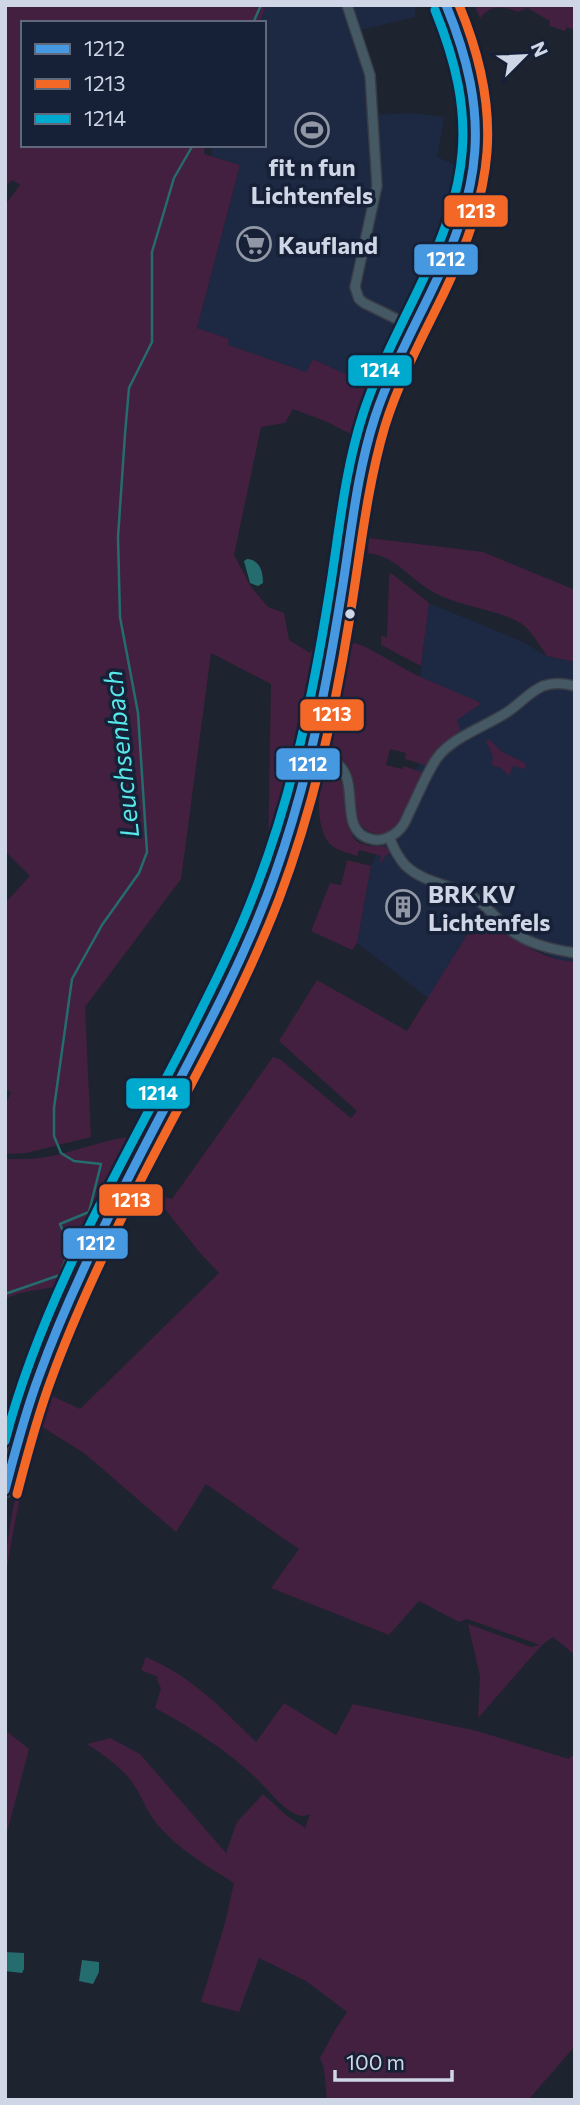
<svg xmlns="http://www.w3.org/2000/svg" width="580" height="2105" viewBox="0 0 580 2105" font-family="Commissioner,sans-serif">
	<rect width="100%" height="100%" fill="#1d232f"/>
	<!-- built -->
	<path fill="#1d2842" d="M267,5H415V17L353,32L364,69L367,115L413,113L444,117L437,157L468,170L451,230L422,289L379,390L313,359L306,372L227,345L229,340L197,328L240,165L211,156L213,145H264V23H259Z
		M429,603L521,641L547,656L575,662V962L561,961L517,941L501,928L487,911H482L428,998L357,943L371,866L407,788L452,698L420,677Z"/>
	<!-- green -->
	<path fill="#43203f" d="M5,5H267L259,23H23V145H205L204,154L240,165L197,328L229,339L228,345L306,372L313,359L379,390L366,427L355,436L325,421L293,409L285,423L261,427L234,555L251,587L268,607L284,613L289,640L310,653L323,630L329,632L316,699L276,862L234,963L152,1124L146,1123L218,987L268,859L271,684L211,653L181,879L85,1007L91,1137L26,1153L6,1154L5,1111L8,1110L5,1106L11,1092L5,1089V903L30,876L5,851V205L20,185L12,180L5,187Z
		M477,5H575V30L567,27L565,31L550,26V21L527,8L518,12C503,6 491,4 480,18L476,9Z
		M369,538L483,552L575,590V662L547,656C538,643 529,626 515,620C487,607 453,606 427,588C405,574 396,557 368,553Z
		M391,573L429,603L421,666L381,645V636L387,637L389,576Z
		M355,643L366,647L416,675L479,702V705L457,720L460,728V733C444,741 435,750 428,766L405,759L406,753L390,749L386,765L402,769L403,766L425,773C415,792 397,847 368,831C362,827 357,822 355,814C354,807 355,800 355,793C355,773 346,759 329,749V731L350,644Z
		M489,739L502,752L525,763V769L513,766L509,776L501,768L492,765L493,756L486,741Z
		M327,766C364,785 323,852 384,846L392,852L385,856L382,862H380L381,856L359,850L357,856C349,853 338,851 331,845C315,831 316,783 327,766Z
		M347,860L371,866L357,943L352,950L311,931L330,883L341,885Z
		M482,911H487C509,938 540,960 575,962V1514H571L575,1516V1655L553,1637L542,1645L478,1718L480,1676L468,1624L531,1647L540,1645L467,1619L459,1622L419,1601L389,1635L271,1588L299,1549L287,1541L206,1484L176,1532L84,1453L39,1425L50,1395L80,1409L219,1273L200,1253L153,1194L172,1199L273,1057L281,1060L351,1118L357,1111L279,1041L317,980L407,1031Z
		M128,1137L141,1146L73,1281C51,1291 26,1288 5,1299V1159C21,1159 35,1160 51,1156C77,1151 100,1141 128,1137Z
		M35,1430L40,1433C21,1480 13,1531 5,1581C5,1533 19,1475 35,1430Z
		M146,1657C194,1678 219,1706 256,1742L284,1703L336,1735L353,1704L477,1731L569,1759L575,1753V2046L530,2098L532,2100H327L324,2069L320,2058L335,2030L347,2012L306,1981L259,1958L239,2012L201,2002L225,1923L234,1883C207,1866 178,1849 157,1824C145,1810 141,1792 129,1778C117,1764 102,1754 87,1744L110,1738L140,1754L226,1853L237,1822L263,1794L286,1815L305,1828L310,1814C305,1816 301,1817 295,1814C279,1806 268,1789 255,1777C225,1749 190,1727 155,1708L161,1688L157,1680L158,1677L141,1670Z
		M5,1730L29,1749L5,1840Z"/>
	<!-- water -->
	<path fill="#256c6e" d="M247,559C260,560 263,571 263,583L258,586L250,583L244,561Z
		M5,1952L24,1953V1969L22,1973L5,1971Z
		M82,1960L99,1962V1972L93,1984L79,1981Z"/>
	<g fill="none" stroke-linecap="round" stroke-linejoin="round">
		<!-- stream -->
		<path stroke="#256c6e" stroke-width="2.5" d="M253,23L261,5
			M5,1294L60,1275L70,1247L60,1224L89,1212L101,1164L74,1161L61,1153L54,1136V1108L72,979L102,925L139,873L147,852L138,713L120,617L118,537L125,434L129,388L152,342V252L174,178L193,145"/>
		<!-- minor casing -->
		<g stroke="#383d47" stroke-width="12">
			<path id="minor" d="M347,5L370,75L377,186L355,287L359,299L364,303L413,327
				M312,750C324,754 336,759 343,770C357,791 340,832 371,839C381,842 393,837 400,829C405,824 407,817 410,811C419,793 426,774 437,758C452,737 487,726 509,711C520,703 531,691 543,686C554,682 564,683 575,686
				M389,837C393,847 398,857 405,865C423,883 453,885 473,897C486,905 494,916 505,926C525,943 549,949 575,953"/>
		</g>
		<!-- secondary casing -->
		<g stroke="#383d47" stroke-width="16">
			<path id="secondary" d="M5,1491C39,1337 117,1200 188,1062C220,1000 252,939 275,874C307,784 326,691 341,597C351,537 357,475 375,418C398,347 441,284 464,214C486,145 476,70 446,5"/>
		</g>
		<!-- minor -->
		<use href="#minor" stroke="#455964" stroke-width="9"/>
		<!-- secondary -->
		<use href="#secondary" stroke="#486470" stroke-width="12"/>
		<!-- bus-1 casing -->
		<g stroke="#162036" stroke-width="14">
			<path id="bus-1" d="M5,1490C15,1452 25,1413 39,1376C65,1304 99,1235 134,1167C183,1070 239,976 275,874C307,784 326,690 341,596C351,537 356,475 375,417C389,375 410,335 430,294C482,188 492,117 446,5"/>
		</g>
		<!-- bus-2 casing -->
		<g stroke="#162036" stroke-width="14">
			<path id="bus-2" d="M17,1494C27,1456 37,1417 51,1380C77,1308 111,1238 146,1170C192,1081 243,993 279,899C313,809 334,716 349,622C360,557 366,490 385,426C399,381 422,338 443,295C493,191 505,115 459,5"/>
		</g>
		<!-- bus-3 casing -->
		<g stroke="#162036" stroke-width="14">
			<path id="bus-3" d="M5,1441C41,1302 118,1171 184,1044C209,994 235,944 255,891C292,796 313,695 329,595C339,534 344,473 363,414C377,371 399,330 419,288C469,185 479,118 435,10"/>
		</g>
		<!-- bus-1 -->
		<use href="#bus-1" stroke="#4699e1" stroke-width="9"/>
		<!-- bus-2 -->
		<use href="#bus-2" stroke="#f36827" stroke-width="9"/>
		<!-- bus-3 -->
		<use href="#bus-3" stroke="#00a9ce" stroke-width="9"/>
	</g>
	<!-- icons -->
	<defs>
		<g id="stadium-ring" transform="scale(1.75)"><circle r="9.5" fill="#162036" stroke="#9197a5" stroke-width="1.5"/><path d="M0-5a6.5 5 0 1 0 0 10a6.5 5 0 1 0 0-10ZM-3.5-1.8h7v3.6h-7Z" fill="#9197a5"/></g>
		<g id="supermarket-ring" transform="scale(1.75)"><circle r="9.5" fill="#162036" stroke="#9197a5" stroke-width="1.5"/><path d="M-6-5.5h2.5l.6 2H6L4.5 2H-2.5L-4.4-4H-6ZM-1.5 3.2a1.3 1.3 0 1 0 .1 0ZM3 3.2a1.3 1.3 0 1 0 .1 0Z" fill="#9197a5"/></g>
		<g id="building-ring" transform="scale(1.75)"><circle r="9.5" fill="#162036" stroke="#9197a5" stroke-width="1.5"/><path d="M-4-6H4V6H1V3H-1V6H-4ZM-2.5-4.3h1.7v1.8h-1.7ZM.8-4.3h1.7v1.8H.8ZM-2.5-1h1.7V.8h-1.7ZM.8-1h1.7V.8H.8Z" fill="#9197a5"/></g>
	</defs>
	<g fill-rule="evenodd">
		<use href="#stadium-ring" x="312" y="130"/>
		<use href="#supermarket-ring" x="254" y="244"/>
		<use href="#building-ring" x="403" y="907"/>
	</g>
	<!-- markers -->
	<circle fill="#cfd6e5" stroke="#162036" stroke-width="2.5" cx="350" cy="614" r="6"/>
	<g text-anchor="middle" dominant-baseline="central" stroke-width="7" stroke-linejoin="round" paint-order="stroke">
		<!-- poi labels -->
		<g font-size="24" font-weight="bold" fill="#cfd6e5" stroke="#162036" text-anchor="start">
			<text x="312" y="166" text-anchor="middle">fit n fun<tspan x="312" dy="28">Lichtenfels</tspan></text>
			<text x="278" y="244">Kaufland</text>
			<text x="428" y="893">BRK KV<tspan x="428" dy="28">Lichtenfels</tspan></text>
		</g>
		<!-- water labels -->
		<g font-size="26" font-style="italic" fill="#57e7e9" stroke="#162036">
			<text transform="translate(120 754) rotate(-96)">Leuchsenbach</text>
		</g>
	</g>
	<g stroke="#162036" stroke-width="2.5">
		<rect x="443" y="194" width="66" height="34" rx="7" fill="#f36827"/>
		<rect x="413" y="243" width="66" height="33" rx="7" fill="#4699e1"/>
		<rect x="347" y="354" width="66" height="33" rx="7" fill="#00a9ce"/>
		<rect x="299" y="698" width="66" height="34" rx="7" fill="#f36827"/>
		<rect x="275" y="747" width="66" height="34" rx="7" fill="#4699e1"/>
		<rect x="125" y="1077" width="66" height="33" rx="7" fill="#00a9ce"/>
		<rect x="98" y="1183" width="66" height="34" rx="7" fill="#f36827"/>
		<rect x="62" y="1227" width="67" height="33" rx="7" fill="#4699e1"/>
	</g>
	<g font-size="19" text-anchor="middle" font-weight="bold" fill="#fff">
		<text x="476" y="218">1213</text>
		<text x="446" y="266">1212</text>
		<text x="380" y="377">1214</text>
		<text x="332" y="721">1213</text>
		<text x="308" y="771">1212</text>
		<text x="158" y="1100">1214</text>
		<text x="131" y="1207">1213</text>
		<text x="96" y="1250">1212</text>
	</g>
	<!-- border -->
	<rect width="580" height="2105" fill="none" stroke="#cfd6e5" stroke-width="14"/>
	<!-- legend -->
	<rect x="21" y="21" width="245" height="126" fill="#162036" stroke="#60697c" stroke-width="2"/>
	<rect x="35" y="44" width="35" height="10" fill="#4699e1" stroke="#60697c" stroke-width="2"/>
	<text x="84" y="56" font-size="21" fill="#cfd6e5">1212</text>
	<rect x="35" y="79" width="35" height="10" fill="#f36827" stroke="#60697c" stroke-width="2"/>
	<text x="84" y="91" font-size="21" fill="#cfd6e5">1213</text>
	<rect x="35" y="114" width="35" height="10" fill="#00a9ce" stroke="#60697c" stroke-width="2"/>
	<text x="84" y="126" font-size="21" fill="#cfd6e5">1214</text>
	<!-- north arrow -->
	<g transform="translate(524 56) rotate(66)" stroke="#162036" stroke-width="5" paint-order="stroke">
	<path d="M0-5L12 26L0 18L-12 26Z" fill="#cfd6e5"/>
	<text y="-10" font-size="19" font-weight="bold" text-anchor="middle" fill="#cfd6e5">N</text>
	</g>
	<!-- scale -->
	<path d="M335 2070v10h117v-10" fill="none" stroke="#cfd6e5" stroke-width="3.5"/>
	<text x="346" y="2070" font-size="21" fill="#cfd6e5" stroke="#162036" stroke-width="5" paint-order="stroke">100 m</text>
</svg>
